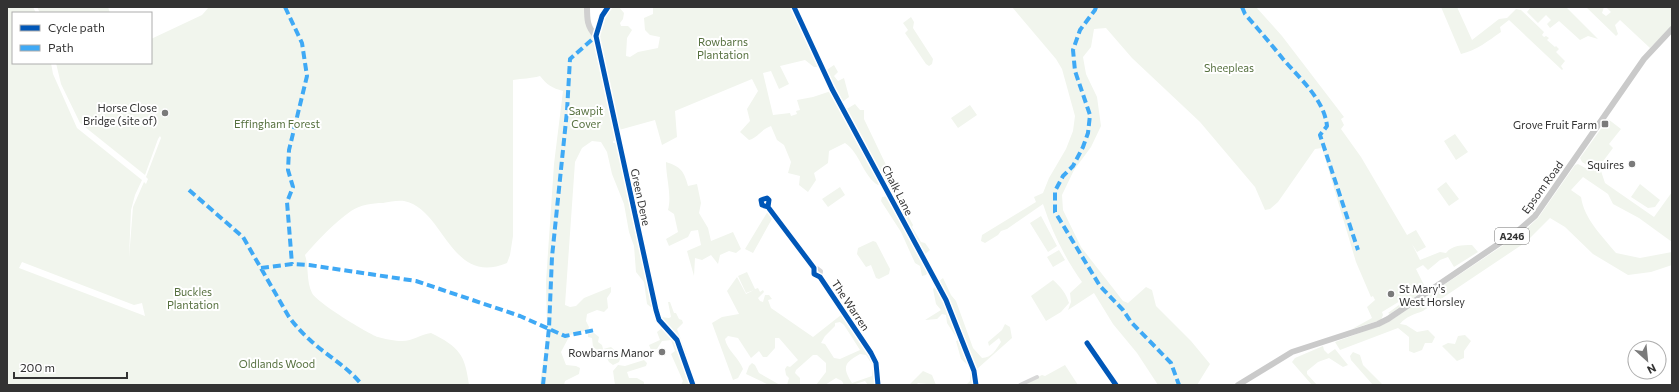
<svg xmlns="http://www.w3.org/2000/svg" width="1679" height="392" viewBox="0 0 1679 392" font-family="Commissioner,sans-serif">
	<rect width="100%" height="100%" fill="#fff"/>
	<!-- green -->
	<path fill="#f1f5ed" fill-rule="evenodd" d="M7,7H33L36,13H13V63H51L53,74L77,128L142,180L135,195L131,210L129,258L133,207L144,182L146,184L148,179L146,177L161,138L160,136L158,139L145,175L80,123L61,84L56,63H151V39L202,15L209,7H585L594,35L617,140L613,141V143H617L653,309L647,304L644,282L636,272L634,246L629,232L624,204L612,174L607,152L601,142L592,141L582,148L575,162L565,305L570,307L576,306L584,298L611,287V292L607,298L608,308L604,312L597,310L587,314L586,321L589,327L588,330L570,335L561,352L566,365L576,366L580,368L579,374L565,381L564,385H540L547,330L546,282L554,164L563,91C552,88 547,85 540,76C530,79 523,78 513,80V236L510,255L507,263C450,287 445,209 404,201C398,200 389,202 383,203C372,203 360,205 351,211C334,223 319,239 305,255C309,267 306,281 312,293C315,301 368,334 378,337C385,339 395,341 402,341C413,341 421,334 431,333C459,347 465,354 469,385H7ZM22,262L134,305L142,303L145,316L19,268Z
		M37,7H108L110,13H40Z
		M610,7H619L624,13L623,19L620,23L621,26H628L632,30L627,38L626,56L630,57L638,52L658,48L660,37L650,35L645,30L644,18L653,14V7H792L820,67H814L805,60L780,66L789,84L779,89L771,71L763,73L773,115L790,113L791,116L797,114L796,111L800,110L797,100L813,97L831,91L881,182L878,185C863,176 860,153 845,143L829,151L828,163L814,173L816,180L808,192L799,185L800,176L788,173L791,162L784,145L777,140L771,126C760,130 759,137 749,140L740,132L750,121L747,109L758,91L752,79L675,111L677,137L662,145L655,120L619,130L599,38L602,24Z
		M1012,7H1256L1282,36L1344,117L1341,119L1344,125L1341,129L1361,157L1407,235L1416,230L1426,247L1417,252L1412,244L1420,260L1440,252L1446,253C1452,245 1462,245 1472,245L1478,252L1454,267L1448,257L1440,260L1428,270L1423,265L1416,269L1426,289L1390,314L1388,313L1407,299L1405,298L1382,312L1383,315L1381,320L1352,329L1372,318L1367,307L1375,300L1373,296L1371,297L1356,262L1322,148L1315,149L1278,202L1270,209L1265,210L1255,187L1200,122L1132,58L1106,28L1094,29L1091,47L1083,57L1086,74L1097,97L1101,126L1091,147L1074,170L1062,195L1063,210L1081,247L1123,301L1128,303L1146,287L1152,290L1156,306L1191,341L1210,364L1197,385H1158L1137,353L1113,324L1094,293L1068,310L1071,302L1070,293L1082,282C1065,258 1052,232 1043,204L1007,229L1001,231L998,235L985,243L981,241L982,235L1036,202L1034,197L1043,193L1049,178L1066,149L1073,131L1075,116L1062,69L1056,59Z
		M1441,7H1457L1472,40L1499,19L1507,18L1516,9L1521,10L1544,32L1542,35L1544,37L1546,36L1549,38L1547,40L1555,47L1556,46L1559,49L1556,52L1565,61L1561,66L1563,69L1562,70L1509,20L1500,27L1501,32C1488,41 1477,50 1461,54Z
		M1531,7H1566L1598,39L1588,36L1580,40L1559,21L1550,28L1547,24L1551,20L1546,15L1538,23L1527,12Z
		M1586,7H1604L1602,13L1606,16L1611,12L1606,7H1672V26L1650,48L1620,20L1615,25L1618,34L1616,36Z
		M911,17L914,22L913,28L933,59L932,64L929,66L926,64L905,33L908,30L903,23Z
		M834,65L838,72L834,76L838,81L844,78L849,97L841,103L825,71Z
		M855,104L860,110H864V119L887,167L885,172L891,183H895L903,197L902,204L913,225L912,227L921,242L925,243L930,250L923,256L845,110Z
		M970,105L977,115L958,128L951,118Z
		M1608,119L1621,129L1609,144L1613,148L1601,164L1590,167L1582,162L1580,158Z
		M1455,134L1468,152L1456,160L1444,141Z
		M666,162C681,167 684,171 688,186L697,184L701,203L699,213L708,228L711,241L733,232L741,249L736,253L729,251L720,255L718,264L711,255L702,260L695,258L694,276L687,251L701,245L698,230L691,231L688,237L669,246L666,239L678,232L674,214L668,210C672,195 666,178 666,162Z
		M1578,164L1589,170L1601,171L1605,183L1654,217L1672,192V242L1639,218L1613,204L1608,194L1583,177L1571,190L1581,197C1584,219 1603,237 1616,253L1640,258L1672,252V265L1651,272L1628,275L1593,254L1565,227L1550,218L1526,242L1423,311C1415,314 1405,317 1400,324L1406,325L1417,332L1428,330L1435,337L1432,343H1425L1422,350L1414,353L1409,351V337L1398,328L1340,350L1335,342L1387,323L1523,232L1538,218L1575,165Z
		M1446,182L1459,199L1449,206L1437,189Z
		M1640,184L1660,200L1655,207L1648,208L1631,197Z
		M840,187L845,195L828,207L822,199Z
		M888,196L928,272L926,275L922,276L920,266L915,263L901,232L881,201L882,197Z
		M768,211L773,217L753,253L745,249Z
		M1041,216L1057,246L1048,252L1030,223Z
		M873,241L876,242L890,269L889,274L879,279L876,278L871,265L866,267L857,254L858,248Z
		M1059,250L1065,260L1053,267L1047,257Z
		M747,272L755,289L758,288L760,292L763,290L764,292L758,298L760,301L763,302L765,295H769L772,299L768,300L771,308L813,337L841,315L844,316C861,341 875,354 877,385H868L865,381L852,385H844L842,381L836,378L825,385H816L826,372V363L817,355H813L796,370L795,373L800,378V384L787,385L789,378L786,375L785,369L787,366L790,367L798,360L779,338H775V348L767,357H763L759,351L751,358L738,338L728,336L725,339C727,350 739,358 743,369L738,378L733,380L712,323L722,317L739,314L727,291L737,277L746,294L754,290L746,293L738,276ZM840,322L844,325L860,350L840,359L834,358L825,344L821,343L825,336L835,326V323ZM860,354L866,355L873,366L872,376L852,383C842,367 844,363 860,354Z
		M943,278L951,295L956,301L973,348L982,358C992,358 996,349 1001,342L999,338L989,346L988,342L1002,330L1005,324L1010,327L1012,338L977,369L975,368L956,317L937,283Z
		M1053,280C1061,287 1066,293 1069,303L1061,312L1046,321L1031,296Z
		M935,287L938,288L944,299L974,373L975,382L973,385H966L970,381V367L961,359L956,341L958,340L947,323L946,315L942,314L937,319L925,320L941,310L936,304L933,289Z
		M668,302H670L674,313H676L679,319L682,320L683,323L677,329L687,355L682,351L660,317L669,318L671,317Z
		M662,328L675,341L691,385H681L683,381L671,354L675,351L671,340L662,341L657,349L651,350L649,345L660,340L657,332Z
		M594,333L599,337L598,342L602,345L603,349L611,347L621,356L619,362L613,365L609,362L603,351L600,352L593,347L592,338L588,337V334Z
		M1465,335L1471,341L1464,351V358L1457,361L1442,346L1448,343L1455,344L1458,336Z
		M1323,346L1324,350L1328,354L1335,349L1348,365L1343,367L1329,358L1318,362L1307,371V374L1317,385H1312L1292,362L1295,358Z
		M1353,352L1360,355L1363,365L1383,385H1373L1351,360L1350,356Z
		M644,360L647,363L646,366L627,372L629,378H637L644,382V385H615L613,371L618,365L625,366Z
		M752,363L755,365L759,373L780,385H769L746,374L749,366Z
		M1065,365L1078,385H1021L1042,375L1045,376Z
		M923,371L932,375L936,385L918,383L916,385H909Z"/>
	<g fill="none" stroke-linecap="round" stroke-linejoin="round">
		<!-- street -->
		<path stroke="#d7d7d7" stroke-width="4" d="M794,7L832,89L946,300L974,371L976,385
			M596,36L602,16L608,7
			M768,207L762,205L761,200L767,198L769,200L768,207L811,264L814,268V274L820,277L871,353L876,363L878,385
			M814,268H817L821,271L820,277
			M1087,343L1116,385
			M1020,385L1037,377"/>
		<!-- secondary -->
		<path stroke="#d0d0d0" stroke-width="6" d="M587,7C587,19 587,27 596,36L656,310L659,320L677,340L693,385"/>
		<!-- primary -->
		<path stroke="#cacaca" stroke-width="6" d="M1238,385L1292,352L1378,324L1388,319L1519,230L1535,216L1644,59L1672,29"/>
		<!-- quiet -->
		<path stroke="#3fa9f5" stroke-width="4" stroke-dasharray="8 4" stroke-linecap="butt" d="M285,7L302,43L307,76L289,150L288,170L293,187L287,202L292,264
			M1096,7L1095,10L1080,30L1073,50L1075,71L1090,115L1088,133L1083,147L1073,166L1063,176L1055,191V212L1100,286L1123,310L1131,322L1171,363L1179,385
			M1242,7L1245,14C1258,29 1271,44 1283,59C1300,79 1324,99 1327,126L1320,135L1358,250
			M189,190L243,237L289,317C295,325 302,333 310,340C327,356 347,366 362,385
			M261,268L292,264L309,265L416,281L520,316L565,336L595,330
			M543,385L549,328L552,257L567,111L570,59L596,36"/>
		<!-- cycleway casing -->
		<g stroke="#fff" stroke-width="8">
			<path id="cycleway" d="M608,7L602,16L596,36L656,310L659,320L677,340L693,385
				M794,7L832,89L946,300L974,371L976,385
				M768,207L762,205L761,200L767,198L769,200L768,207L811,264L814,268V274L820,277L871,353L876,363L878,385
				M1087,343L1116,385"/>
		</g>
		<!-- cycleway -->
		<use href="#cycleway" stroke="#0057b8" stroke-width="5"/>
	</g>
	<!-- markers -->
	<g fill="#7a7a7a" stroke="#fff" stroke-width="1.5">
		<circle cx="165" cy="113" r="4"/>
		<rect x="1601" y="120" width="8" height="8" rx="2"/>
		<circle cx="1632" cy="164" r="4"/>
		<circle cx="1391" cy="294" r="4"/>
		<circle cx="662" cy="352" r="4"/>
	</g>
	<g text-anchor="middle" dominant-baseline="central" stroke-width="4" stroke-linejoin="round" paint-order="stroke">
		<!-- shield labels -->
		<rect fill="#fff" stroke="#707070" stroke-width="1" x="1495" y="228" width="34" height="16" rx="3"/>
		<g font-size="10" font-weight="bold" fill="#333">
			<text x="1512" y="236">A246</text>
		</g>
		<!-- park labels -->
		<g font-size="11" fill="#56703f" stroke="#fff">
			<text x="723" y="41">Rowbarns<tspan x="723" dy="13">Plantation</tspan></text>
			<text x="1229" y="67">Sheepleas</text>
			<text x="586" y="110">Sawpit<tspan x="586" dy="13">Cover</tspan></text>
			<text x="277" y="123">Effingham Forest</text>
			<text x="193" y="291">Buckles<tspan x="193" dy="13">Plantation</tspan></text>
			<text x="277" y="363">Oldlands Wood</text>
		</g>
		<!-- poi labels -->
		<g font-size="11" fill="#333" stroke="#fff" text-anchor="end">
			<text x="157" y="107">Horse Close<tspan x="157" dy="13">Bridge (site of)</tspan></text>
			<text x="1597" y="124">Grove Fruit Farm</text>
			<text x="1624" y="164">Squires</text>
			<text x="1399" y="288" text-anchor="start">St Mary's<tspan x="1399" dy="13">West Horsley</tspan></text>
			<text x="654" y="352">Rowbarns Manor</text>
		</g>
		<!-- street labels -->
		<g font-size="11" fill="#333" stroke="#fff">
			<text transform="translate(1542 187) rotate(-54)">Epsom Road</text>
			<text transform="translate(898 190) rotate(63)">Chalk Lane</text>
			<text transform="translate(641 197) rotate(78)">Green Dene</text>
			<text transform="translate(851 305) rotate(56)">The Warren</text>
		</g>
	</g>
	<!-- border -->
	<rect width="1679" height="392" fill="none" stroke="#333333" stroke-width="16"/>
	<!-- legend -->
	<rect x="12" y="12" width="140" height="52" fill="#ffffff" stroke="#adadad"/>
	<rect x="20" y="25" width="20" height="6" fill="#0057b8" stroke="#adadad"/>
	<text x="48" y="32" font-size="12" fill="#333333">Cycle path</text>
	<rect x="20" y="45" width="20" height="6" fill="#3fa9f5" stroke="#adadad"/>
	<text x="48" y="52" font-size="12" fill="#333333">Path</text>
	<!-- north arrow -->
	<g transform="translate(1647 360) rotate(153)"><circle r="19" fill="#ffffff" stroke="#adadad"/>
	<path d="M0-3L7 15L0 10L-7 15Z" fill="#7a7a7a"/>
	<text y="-6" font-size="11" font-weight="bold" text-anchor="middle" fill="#333333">N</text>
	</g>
	<!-- scale -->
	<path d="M14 372v6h113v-6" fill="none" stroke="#333333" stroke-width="2"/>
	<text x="20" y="372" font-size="12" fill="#333333" stroke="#ffffff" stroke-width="3" paint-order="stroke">200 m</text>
</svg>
